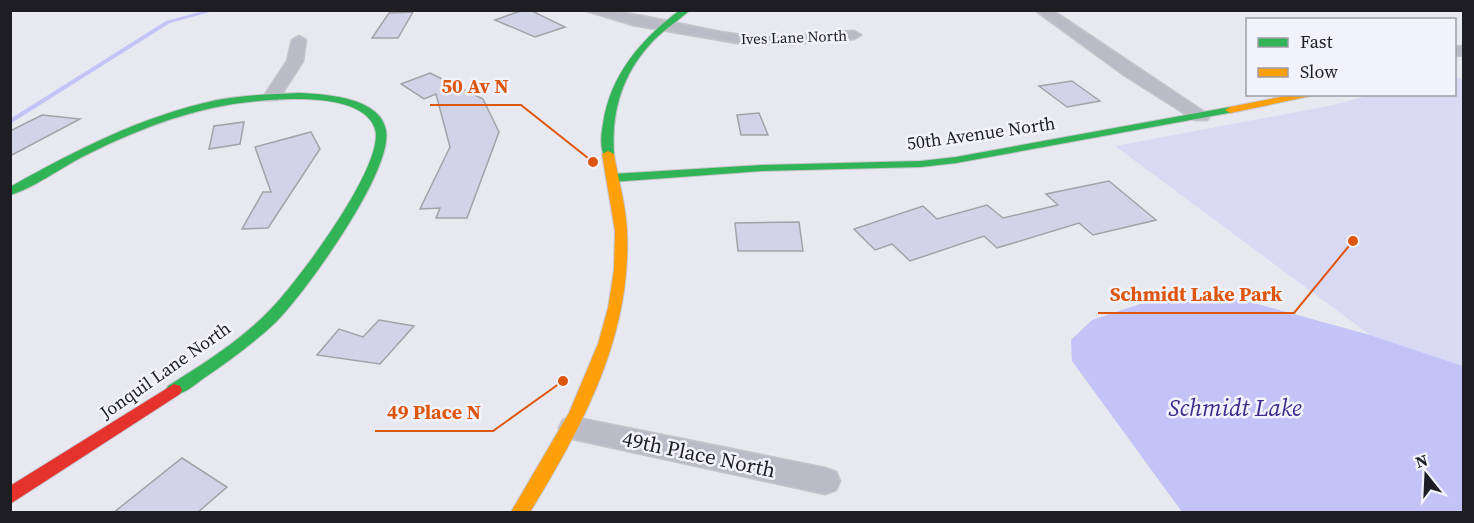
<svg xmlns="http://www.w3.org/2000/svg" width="1474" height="523" viewBox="0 0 1474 523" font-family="'Source Serif 4',serif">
	<rect width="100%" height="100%" fill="#e8e8f1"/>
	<!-- green -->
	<path fill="#d9d9f4" d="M1455,76L1463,80V366L1370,335L1115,146L1334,105L1369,95L1454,94Z"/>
	<!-- water -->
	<path fill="#c4c3f7" d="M1192,297L1236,298L1370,335L1463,366V512H1182L1072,361L1071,340L1092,320L1140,304Z"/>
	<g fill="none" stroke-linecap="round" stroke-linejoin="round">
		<!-- stream -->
		<path fill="#c4c3f7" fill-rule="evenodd" d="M207,10H217L170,23L10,124V119L166,21Z"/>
	</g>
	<!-- building -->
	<path fill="#d3d3e7" stroke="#a2a2a8" stroke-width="1.5" d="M523,10H530L565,27L535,37L495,20Z
		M413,12L398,38H372L389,13Z
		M430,73L483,99L499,132L467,218H436L440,208L420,209L450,147L436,94L424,99L401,84Z
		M1072,81L1100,101L1067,107L1039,86Z
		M759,113L768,135H741L737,115Z
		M42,115L80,119L10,156V131Z
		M244,122L240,144L209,149L214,126Z
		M311,132L320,149L268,228L242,229L263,192H271L255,147Z
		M1109,181L1156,220L1093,235L1079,223L997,248L984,236L910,261L892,244L875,250L854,229L923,206L937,219L987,205L1003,218L1058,205L1046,194Z
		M799,222L803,251H738L735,223Z
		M379,320L414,326L380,364L317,355L339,329L363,337Z
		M182,458L227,487L197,513H113Z"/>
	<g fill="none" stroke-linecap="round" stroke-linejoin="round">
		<!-- street casing -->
		<g stroke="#c4c4cb" stroke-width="3">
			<path id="street" d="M584,10C634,10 685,27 734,34C773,40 815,34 854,31L861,35L854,39L791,44L737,43L633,25Z
				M1035,10H1052L1210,116L1207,120H1195L1124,75Z
				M299,36L306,40L303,61L278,100H266L264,96L287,61L292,40Z
				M1464,46V55L1454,56V47Z
				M573,417L825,468L836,472L840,481L836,490L825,494L573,439L563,436L559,428L563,420Z"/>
		</g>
		<!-- fast casing -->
		<g stroke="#c4c4cb" stroke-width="2">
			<path id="fast" d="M680,10H690C678,21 665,29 654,40C623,72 611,110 614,154L608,157L604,156C600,147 601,134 603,124C610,75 641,39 680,10Z
				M299,93C324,94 380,97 386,130C394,170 305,293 276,322C254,343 229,361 204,378C194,385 181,398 168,394L166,390L168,386C203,364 238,342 267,313C294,287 386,165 375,129C364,93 287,98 258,101C196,106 137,129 82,157C61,168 32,189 10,195V187C76,150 142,116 217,100C244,95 272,94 299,93Z
				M1230,107L1235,110L1234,112L956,163L921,167L762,171L612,182L606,178L612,174L762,165L921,161L956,157Z"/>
		</g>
		<!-- slow casing -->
		<g stroke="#c4c4cb" stroke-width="2">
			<path id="slow" d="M1296,94H1320L1230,113L1225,110L1230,107Z
				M608,151L614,154C618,179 626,205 627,231C632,335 583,426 530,512H511L569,413L598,344L608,308L614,270L615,231L602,154Z"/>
		</g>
		<!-- jam casing -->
		<g stroke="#c4c4cb" stroke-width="2">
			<path id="jam" d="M174,384L180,386L182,390L180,394L10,504V486Z"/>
		</g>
		<!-- street -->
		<use href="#street" fill="#bbbbc7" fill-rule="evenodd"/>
		<!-- fast -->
		<use href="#fast" fill="#30b455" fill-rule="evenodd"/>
		<!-- slow -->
		<use href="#slow" fill="#ff9f0a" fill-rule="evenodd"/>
		<!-- jam -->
		<use href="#jam" fill="#e5322d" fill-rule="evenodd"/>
	</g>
	<g text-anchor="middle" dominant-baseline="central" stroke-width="5" stroke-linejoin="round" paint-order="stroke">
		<!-- far-street labels -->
		<g font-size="15" fill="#1d1d23" stroke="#f2f2fc">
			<text transform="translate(794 37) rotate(-2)">Ives Lane North</text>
		</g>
		<!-- street labels -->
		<g font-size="18" fill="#1d1d23" stroke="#f2f2fc">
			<text transform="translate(981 133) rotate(-8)">50th Avenue North</text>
			<text transform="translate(165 370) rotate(-35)">Jonquil Lane North</text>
		</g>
		<!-- near-street labels -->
		<g font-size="21" fill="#1d1d23" stroke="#f2f2fc">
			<text transform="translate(699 454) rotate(12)">49th Place North</text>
		</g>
		<!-- near-water labels -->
		<g font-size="24" font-style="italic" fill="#3e2a8e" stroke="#f2f2fc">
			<text x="1235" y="407">Schmidt Lake</text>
		</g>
	</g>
	<!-- callouts -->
	<path fill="none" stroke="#de560d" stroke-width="2" d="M593 162L521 105H430M1353 241L1294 313H1098M563 381L493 431H375"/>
	<g fill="#de560d" stroke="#f2f2fc" stroke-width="2">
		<circle cx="593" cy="162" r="6"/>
		<circle cx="1353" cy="241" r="6"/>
		<circle cx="563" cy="381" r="6"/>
	</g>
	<g font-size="20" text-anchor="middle" font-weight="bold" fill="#de560d" stroke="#f2f2fc" stroke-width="5" stroke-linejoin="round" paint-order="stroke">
		<text x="475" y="93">50 Av N</text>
		<text x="1196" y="301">Schmidt Lake Park</text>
		<text x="434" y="419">49 Place N</text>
	</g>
	<!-- border -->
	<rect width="1474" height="523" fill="none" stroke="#1d1d23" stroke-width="24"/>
	<!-- legend -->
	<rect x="1246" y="18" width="210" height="78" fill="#f2f2fc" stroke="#9d9da5" stroke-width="1.5"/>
	<rect x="1258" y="38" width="30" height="9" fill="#30b455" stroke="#9d9da5" stroke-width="1.5"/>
	<text x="1300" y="48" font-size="18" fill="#1d1d23">Fast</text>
	<rect x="1258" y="68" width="30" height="9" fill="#ff9f0a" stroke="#9d9da5" stroke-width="1.5"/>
	<text x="1300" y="78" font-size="18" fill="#1d1d23">Slow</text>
	<!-- north arrow -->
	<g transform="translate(1426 475) rotate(342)" stroke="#f2f2fc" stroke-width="4.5" paint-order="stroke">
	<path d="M0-4.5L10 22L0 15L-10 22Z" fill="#1d1d23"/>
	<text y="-9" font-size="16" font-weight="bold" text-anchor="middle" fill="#1d1d23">N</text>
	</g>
</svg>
